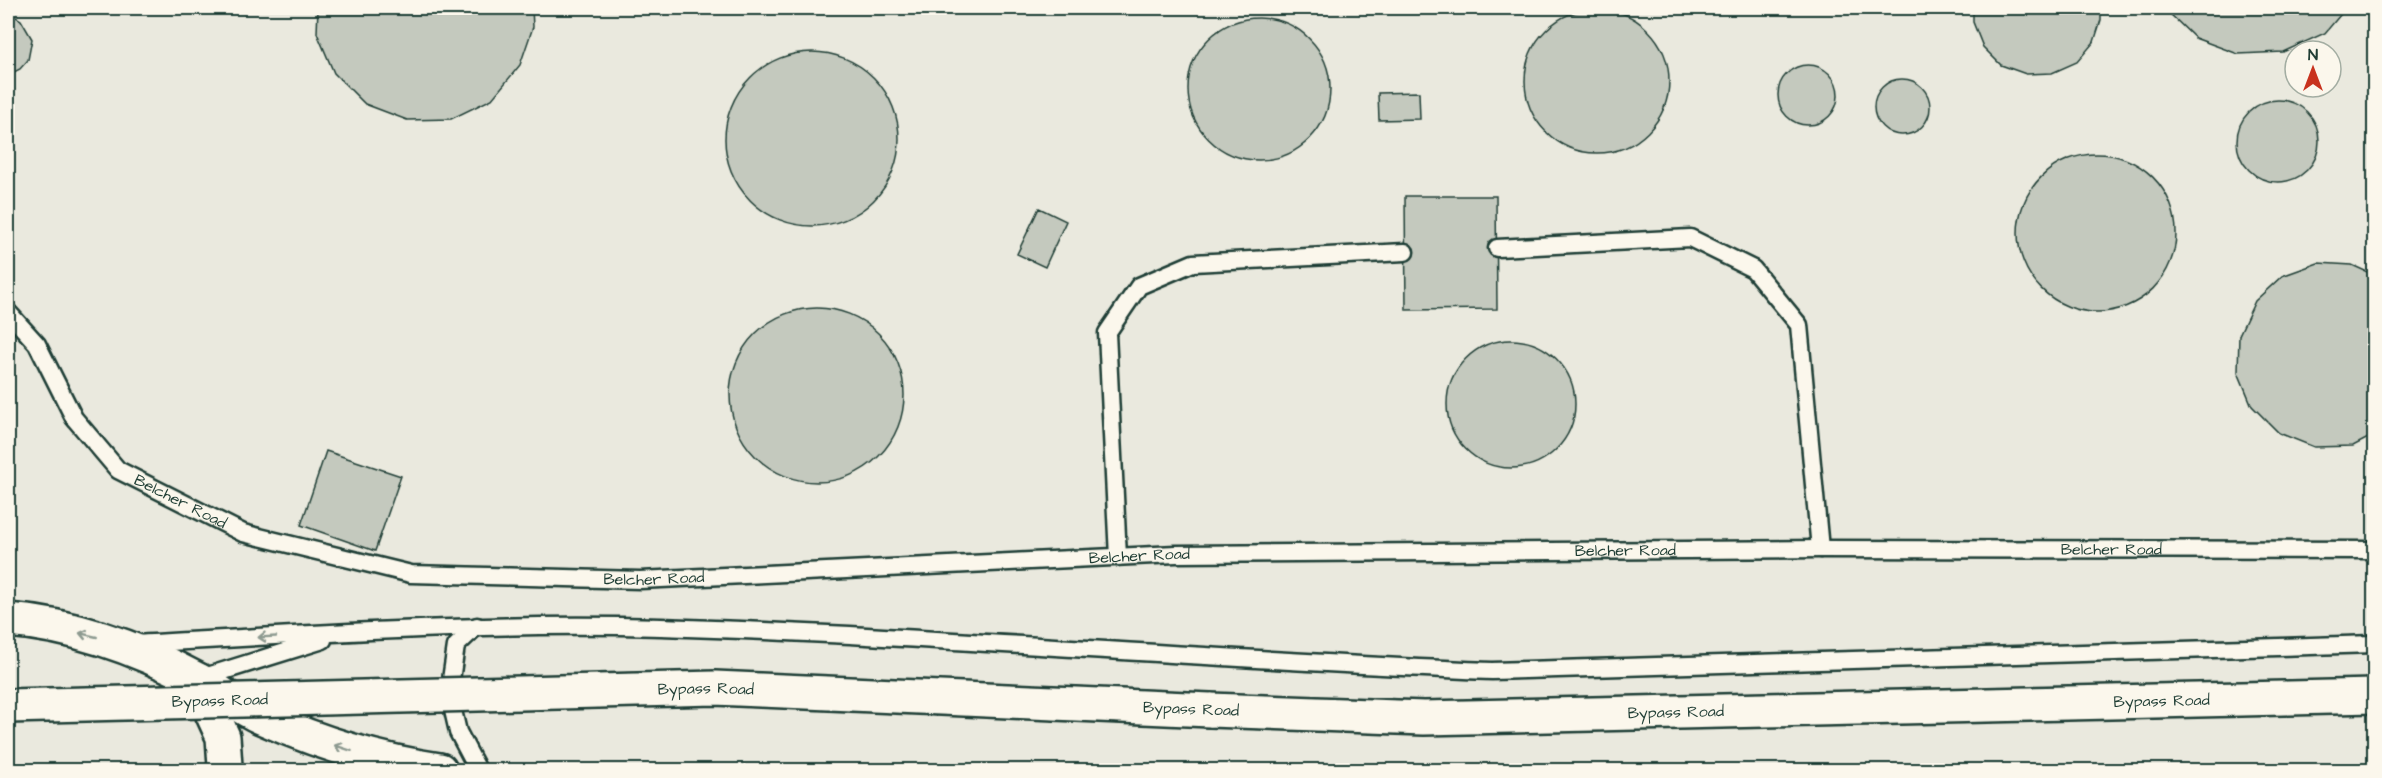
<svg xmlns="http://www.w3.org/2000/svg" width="2382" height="778" viewBox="0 0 2382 778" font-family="'Architects Daughter',sans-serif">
	<rect width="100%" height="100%" fill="#fbf7ec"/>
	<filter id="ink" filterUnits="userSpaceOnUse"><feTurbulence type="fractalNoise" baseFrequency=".0167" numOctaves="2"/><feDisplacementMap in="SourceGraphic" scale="12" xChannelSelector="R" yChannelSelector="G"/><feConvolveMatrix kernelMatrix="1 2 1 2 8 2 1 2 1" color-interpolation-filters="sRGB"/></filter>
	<g filter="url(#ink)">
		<!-- built -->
		<path fill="#eae9de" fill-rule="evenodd" d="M8,8H2374V770H8ZM2295,51H2331V87H2295Z"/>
		<!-- building -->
		<path fill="#c4c9be" stroke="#1f3d34" stroke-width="1.5" d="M318,8H532L533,27L520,65L492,99L451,119L407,120L365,104L334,73L317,33Z
			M1017,8H1071L1065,10L1027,12Z
			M1973,8H2101V20L2094,42L2077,62L2052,73L2026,74L2001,65L1983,47L1973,22Z
			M2164,8H2346L2325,33L2283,52L2238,54L2195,38Z
			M1525 81a72 72 0 1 1 144 0a72 72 0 1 1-144 0Z
			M8,12L21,20L32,39L28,60L20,69L8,75Z
			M1188 89a71 71 0 1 1 142 0a71 71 0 1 1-142 0Z
			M725 139a87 87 0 1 1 174 0a87 87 0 1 1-174 0Z
			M1778 95a30 30 0 1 1 60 0a30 30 0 1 1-60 0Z
			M1874 107a28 28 0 1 1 56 0a28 28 0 1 1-56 0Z
			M1419,92L1420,119L1379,120L1378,93Z
			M2237 141a41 41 0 1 1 82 0a41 41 0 1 1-82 0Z
			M2018 233a79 79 0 1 1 158 0a79 79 0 1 1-158 0Z
			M1405,196H1496L1497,309L1406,310Z
			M1039,208L1066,221L1045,267L1017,254Z
			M2318,263L2352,265L2374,275V435L2353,446L2314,447L2279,433L2252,406L2238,372L2239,335L2255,301L2282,276Z
			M730 395a87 87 0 1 1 174 0a87 87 0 1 1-174 0Z
			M1447 404a64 64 0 1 1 128 0a64 64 0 1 1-128 0Z
			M326,451L401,476L375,551L301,525Z"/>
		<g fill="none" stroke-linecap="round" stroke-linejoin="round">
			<!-- service casing -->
			<g stroke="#1f3d34" stroke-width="21">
				<g id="service">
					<path d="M1497,248L1690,238L1753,269L1799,325L1820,549"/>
					<path id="s1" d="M8,312L37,344L74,418L118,470L243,533L411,574L640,580L1176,554L1820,549L2374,550"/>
					<path d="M1118,557L1107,333L1139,286L1193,263L1405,252"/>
					<path d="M477,626L456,646L449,693L458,732L478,770"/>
					<path d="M136,644C311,634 486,622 661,627C938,636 1215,660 1492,671L2374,644"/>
					<path d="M198,679L323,640"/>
				</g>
			</g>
			<!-- tertiary casing -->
			<g stroke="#1f3d34" stroke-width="38">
				<g id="tertiary">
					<path d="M8,620C73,625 140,649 198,680C220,691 239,707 261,717C319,743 378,761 440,770"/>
					<path d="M197,680L223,737L225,766L223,770"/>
					<path id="s2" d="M1210,710L1424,718L2374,696"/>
				</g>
			</g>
			<!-- service -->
			<use href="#service" stroke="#fbf7ec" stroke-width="16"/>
			<!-- tertiary -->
			<use href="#tertiary" stroke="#fbf7ec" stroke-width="33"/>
			<!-- tertiary-bridge casing -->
			<g stroke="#1f3d34" stroke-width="38" stroke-linecap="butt">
				<g id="tertiary-bridge">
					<path id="s3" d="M8,706L715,688L1210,710"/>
				</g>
			</g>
			<!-- tertiary-bridge -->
			<use href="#tertiary-bridge" stroke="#fbf7ec" stroke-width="33"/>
		</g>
		<!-- one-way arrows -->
		<defs><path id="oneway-shaft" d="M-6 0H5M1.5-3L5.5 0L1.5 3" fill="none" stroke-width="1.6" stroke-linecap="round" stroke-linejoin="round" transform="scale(1.5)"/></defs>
		<g stroke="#8d9a90">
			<use href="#oneway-shaft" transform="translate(88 635) rotate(-167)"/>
			<use href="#oneway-shaft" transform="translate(267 637) rotate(177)"/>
			<use href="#oneway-shaft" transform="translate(343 748) rotate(-162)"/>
		</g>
	</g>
	<g text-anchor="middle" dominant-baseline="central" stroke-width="6" stroke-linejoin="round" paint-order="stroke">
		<!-- street labels -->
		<g font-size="16" fill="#1f3d34" stroke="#fbf7ec">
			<text stroke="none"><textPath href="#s1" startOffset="264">Belcher Road</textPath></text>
			<text stroke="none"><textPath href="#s1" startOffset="2208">Belcher Road</textPath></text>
			<text stroke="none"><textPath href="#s1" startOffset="1722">Belcher Road</textPath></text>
			<text stroke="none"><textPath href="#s1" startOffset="1236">Belcher Road</textPath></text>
			<text stroke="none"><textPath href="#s1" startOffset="750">Belcher Road</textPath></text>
			<text stroke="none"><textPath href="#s3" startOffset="698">Bypass Road</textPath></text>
			<text stroke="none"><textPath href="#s3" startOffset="212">Bypass Road</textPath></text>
			<text stroke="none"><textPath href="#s2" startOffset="952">Bypass Road</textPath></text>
			<text transform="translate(1191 709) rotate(2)">Bypass Road</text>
			<text stroke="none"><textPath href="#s2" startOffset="466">Bypass Road</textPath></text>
		</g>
	</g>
	<!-- margin -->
	<rect width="2382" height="778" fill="none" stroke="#fbf7ec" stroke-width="30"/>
	<rect x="15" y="15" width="2352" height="748" fill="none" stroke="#1f3d34" stroke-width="2" filter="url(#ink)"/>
	<!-- north arrow -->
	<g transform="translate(2313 69)"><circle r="28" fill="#fbf7ec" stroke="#a3ada2" stroke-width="1.5"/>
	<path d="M0-4.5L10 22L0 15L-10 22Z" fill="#c8321e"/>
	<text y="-9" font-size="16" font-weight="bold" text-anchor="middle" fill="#1f3d34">N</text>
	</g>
</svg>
